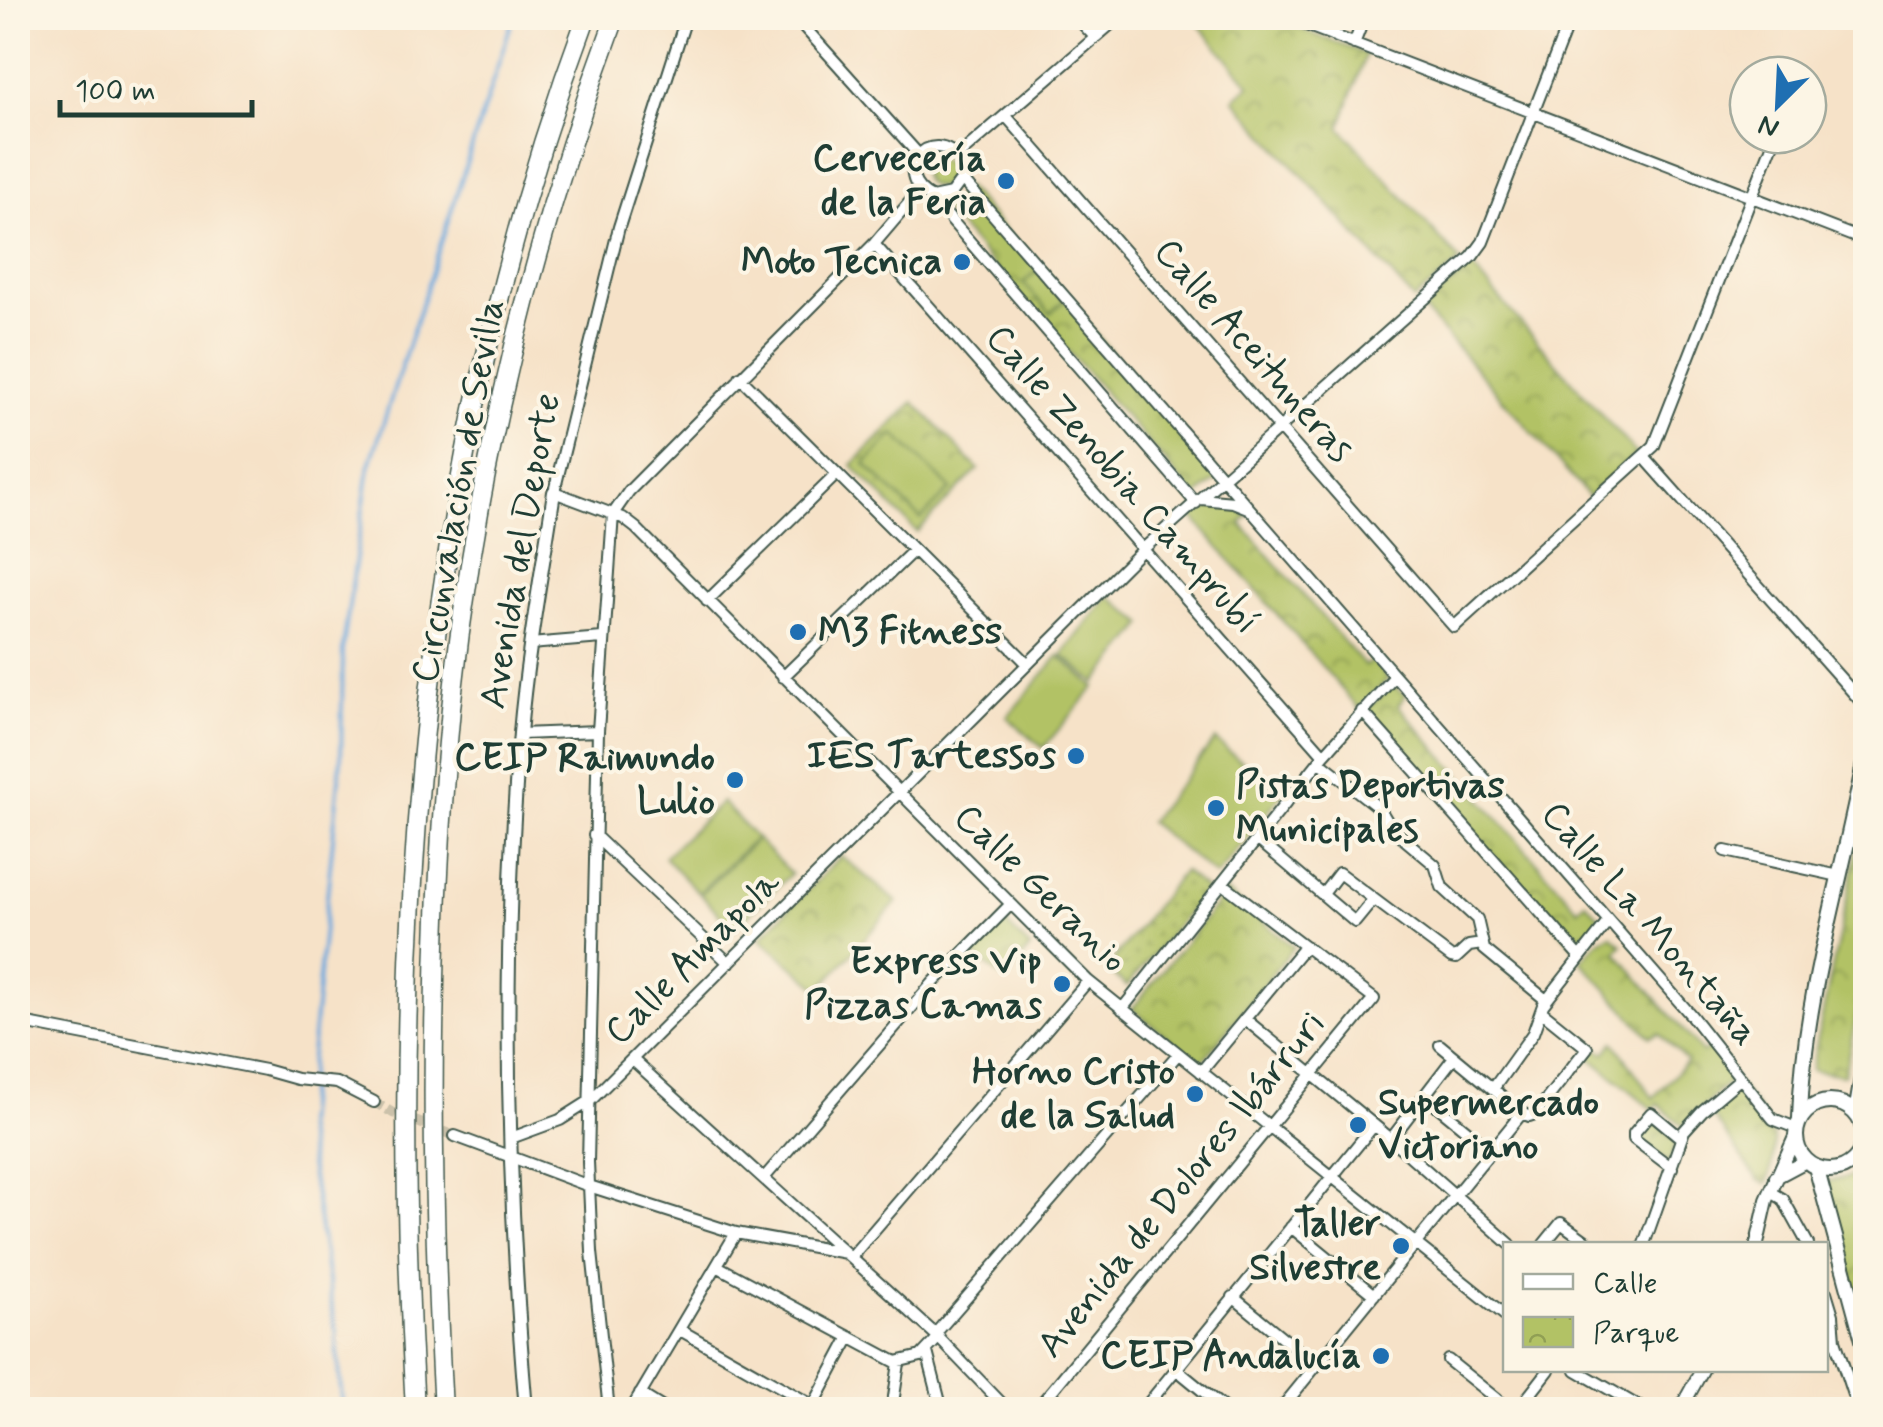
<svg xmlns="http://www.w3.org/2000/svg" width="1883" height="1427" viewBox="0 0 1883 1427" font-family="Mynerve,sans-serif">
	<defs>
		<pattern id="grass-tufts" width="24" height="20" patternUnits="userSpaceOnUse" patternTransform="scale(2.5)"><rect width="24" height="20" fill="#b2c265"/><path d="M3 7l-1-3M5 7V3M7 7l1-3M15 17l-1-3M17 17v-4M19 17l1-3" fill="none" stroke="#909f54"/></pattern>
		<pattern id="park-crowns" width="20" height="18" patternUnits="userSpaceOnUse" patternTransform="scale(2.5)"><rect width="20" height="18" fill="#b2c265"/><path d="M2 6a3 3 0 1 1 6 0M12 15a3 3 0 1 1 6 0" fill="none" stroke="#909f54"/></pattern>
		<pattern id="garden-dots" width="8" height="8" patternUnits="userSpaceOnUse" patternTransform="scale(2.5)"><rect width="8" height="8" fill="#b2c265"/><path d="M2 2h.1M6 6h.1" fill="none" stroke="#909f54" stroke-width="1.8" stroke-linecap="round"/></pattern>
	</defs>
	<rect width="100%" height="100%" fill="#fcf5e5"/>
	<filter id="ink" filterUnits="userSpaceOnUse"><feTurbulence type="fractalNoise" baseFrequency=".01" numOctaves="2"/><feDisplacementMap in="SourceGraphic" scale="20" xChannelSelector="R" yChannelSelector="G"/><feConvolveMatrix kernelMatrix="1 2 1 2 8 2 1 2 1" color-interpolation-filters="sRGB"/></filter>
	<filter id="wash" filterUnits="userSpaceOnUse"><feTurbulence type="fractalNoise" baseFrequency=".0048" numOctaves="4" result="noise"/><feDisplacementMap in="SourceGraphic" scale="40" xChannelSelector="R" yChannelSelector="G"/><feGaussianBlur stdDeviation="2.25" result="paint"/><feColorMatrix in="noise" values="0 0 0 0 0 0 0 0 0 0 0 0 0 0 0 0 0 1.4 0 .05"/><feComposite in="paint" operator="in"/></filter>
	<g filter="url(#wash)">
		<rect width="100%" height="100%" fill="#f6e2c8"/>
		<!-- grass -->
		<path fill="url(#grass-tufts)" stroke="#68804c" stroke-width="2.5" d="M923 173a14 14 0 1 1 28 0a14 14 0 1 1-28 0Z"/>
		<!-- park -->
		<path fill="url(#park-crowns)" stroke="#68804c" stroke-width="2.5" d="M1193,18H1272L1366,54L1340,127L1460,261L1414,300L1234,99L1250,85Z
			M966,187L1221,476L1196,497L940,205L954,201Z
			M1471,266L1636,454L1589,497L1423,309Z
			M914,402L978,469L917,532L852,465Z
			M1203,503L1238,508L1248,516L1241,523L1365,666L1373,660L1388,679L1359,709L1190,514Z
			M1393,686L1406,695L1398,705L1578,909L1585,902L1600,917L1601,925L1580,953L1365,710Z
			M1865,812V977L1844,1075L1811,1070Z
			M841,856L897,902L820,989L760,938Z
			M1226,892L1294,947L1201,1063L1132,1009Z
			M1003,921L1030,948L1005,980L973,954Z
			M1611,935L1622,945L1616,952L1703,1053L1711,1046L1730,1072V1081L1683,1126L1658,1104L1653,1109L1588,1056L1595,1047L1605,1053L1614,1042L1653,1098L1687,1061L1659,1033L1650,1037L1581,961L1600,940Z
			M1740,1086C1771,1129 1783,1130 1767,1184L1758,1180L1710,1112Z
			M1652,1116L1677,1139L1670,1163L1637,1136Z
			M1861,1174L1866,1189L1865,1326L1825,1182Z"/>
		<!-- garden -->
		<path fill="url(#garden-dots)" stroke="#68804c" stroke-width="2.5" d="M1183,871L1206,890L1127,986L1106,969Z"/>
		<!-- pitch -->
		<path fill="#b2c265" stroke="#68804c" stroke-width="2.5" d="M1038,270L1064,301L1050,313L1023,283Z
			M894,434L951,489L921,519L865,464Z
			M1109,596L1144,624L1096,683L1062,655Z
			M1059,656L1095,687L1043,748L1007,717Z
			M1215,740L1282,794L1216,876L1149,822Z
			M722,802L756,838L699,893L664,857Z
			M757,839L791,874L734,929L700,894Z"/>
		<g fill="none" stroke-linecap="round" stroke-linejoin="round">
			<!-- stream -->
			<path stroke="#6ba8dd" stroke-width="4" d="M343,1410L335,1327L304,1125L341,759L343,647L369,468L513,18"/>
		</g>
	</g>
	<g filter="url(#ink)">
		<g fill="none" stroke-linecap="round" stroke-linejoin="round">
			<!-- minor-tunnel -->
			<path stroke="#cbc1aa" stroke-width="10" stroke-dasharray="10 5" stroke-linecap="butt" d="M374,1102L393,1113L455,1136"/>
			<!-- minor casing -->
			<g stroke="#3f564a" stroke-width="14">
				<path id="minor" d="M686,18L619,227L554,492L623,518L636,528L1088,981L1506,1316
					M796,18L919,155
					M1077,18L1095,37
					M1288,18L1866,241
					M1354,44L1364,18
					M1006,116L1454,627L1654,446L1776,135
					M958,156L1118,18
					M962,179L1690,1014L1773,1119L1796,1128
					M932,198L951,194L962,179L961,162C931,121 887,175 932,198L1196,503
					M874,244L1324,755
					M740,377L1027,663
					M1644,457L1866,707
					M1201,499L1233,502L1248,508
					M707,601L837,474
					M530,644L602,638
					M783,677L913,551
					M1362,711L1580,957
					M520,734L598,731
					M1319,761L1379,808L1392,829L1435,865L1442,887L1477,919L1484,949L1546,1000
					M594,835L729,963
					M1257,839L1355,922L1373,900
					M1725,851L1839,876
					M1323,894L1339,873L1451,957L1456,958L1469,946L1482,944
					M1122,1009L1324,755L1395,676
					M1245,1019L1391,1139L1510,1244
					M18,1022L265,1070L297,1079L337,1083L374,1102
					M1440,1045L1522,1113
					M634,1061L935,1334L1008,1410
					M1201,1072L1305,946
					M1493,1089L1533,1033L1543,1005L1608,922
					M1425,1096L1491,1150
					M1522,1113L1529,1116L1535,1114L1587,1048L1541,1011
					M455,1136L589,1186L736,1233L846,1253
					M511,1138L560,1120L590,1101L1142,550L1472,257L1483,242L1570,18
					M1391,1139L1454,1057
					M1672,1168L1634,1139V1133L1651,1113L1681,1138
					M764,1178L933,983L1010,905
					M1771,1192L1783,1199L1808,1244
					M1291,1227L1374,1295
					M1544,1244L1561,1223L1590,1244
					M1644,1244L1684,1131L1702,1111L1741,1078
					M851,1257L1088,981
					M717,1266L896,1362L921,1356L939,1337
					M1826,1292L1833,1315L1835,1340L1858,1410
					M1233,1297L1316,1365
					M680,1330L821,1410
					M935,1334L1178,1054
					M927,1352L942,1410
					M1448,1360L1510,1410
					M1176,1369L1226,1410
					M1576,1370L1645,1410
					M640,1394L666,1410
					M609,1410L592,1252L588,1162L598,731L613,514L629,491L874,244L920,190
					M631,1410L736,1233
					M811,1410L850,1337
					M892,1410L899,1363
					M1036,1410L1374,999L1222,883
					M1143,1410L1374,1125
					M1280,1410L1522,1113
					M1518,1410L1549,1370"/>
			</g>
			<!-- tertiary casing -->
			<g stroke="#3f564a" stroke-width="16">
				<path id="tertiary" d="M1776,1177L1806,1161
					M1757,1244L1767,1200L1795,1137
					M526,1410C507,1186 501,957 520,733C527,652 542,572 554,492
					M1680,1410L1702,1370"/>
			</g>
			<!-- secondary casing -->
			<g stroke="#3f564a" stroke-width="18">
				<path id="secondary" d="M1796 1136a34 34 0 1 1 68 0a34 34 0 1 1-68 0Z
					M1856,1113L1866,1055
					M1800,1118C1803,995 1844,874 1866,753
					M1816,1167L1866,1351"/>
			</g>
			<!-- motorway casing -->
			<g stroke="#3f564a" stroke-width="21">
				<path id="motorway" d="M415,1410C387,938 420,463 586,18
					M443,1410C431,1198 429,986 445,775C465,516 525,261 615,18"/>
			</g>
			<!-- minor -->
			<use href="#minor" stroke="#fff" stroke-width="10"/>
			<!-- tertiary -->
			<use href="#tertiary" stroke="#fff" stroke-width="12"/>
			<!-- secondary -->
			<use href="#secondary" stroke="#fff" stroke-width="14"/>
			<!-- motorway -->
			<use href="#motorway" stroke="#fff" stroke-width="18"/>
		</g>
	</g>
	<!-- markers -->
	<g fill="#1f6fb2" stroke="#fcf5e5" stroke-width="4">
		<circle cx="1006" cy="181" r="10"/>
		<circle cx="962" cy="262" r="10"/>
		<circle cx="798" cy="632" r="10"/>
		<circle cx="1076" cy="756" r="10"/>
		<circle cx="735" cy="780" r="10"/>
		<circle cx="1216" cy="808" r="10"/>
		<circle cx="1062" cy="984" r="10"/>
		<circle cx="1195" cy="1094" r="10"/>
		<circle cx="1358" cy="1125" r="10"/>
		<circle cx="1401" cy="1246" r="10"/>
		<circle cx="1381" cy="1356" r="10"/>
	</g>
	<g text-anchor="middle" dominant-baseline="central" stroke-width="8" stroke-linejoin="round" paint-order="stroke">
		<!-- poi labels -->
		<g font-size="38" font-weight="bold" fill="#1f3d34" stroke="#fcf5e5" text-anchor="end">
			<text x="986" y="159">Cervecería<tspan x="986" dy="44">de la Feria</tspan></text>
			<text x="942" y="262">Moto Tecnica</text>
			<text x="818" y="632" text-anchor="start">M3 Fitness</text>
			<text x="1056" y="756">IES Tartessos</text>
			<text x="715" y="758">CEIP Raimundo<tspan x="715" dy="44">Lulio</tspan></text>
			<text x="1236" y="786" text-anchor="start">Pistas Deportivas<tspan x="1236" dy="44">Municipales</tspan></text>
			<text x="1042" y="962">Express Vip<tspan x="1042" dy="44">Pizzas Camas</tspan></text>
			<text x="1175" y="1072">Horno Cristo<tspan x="1175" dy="44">de la Salud</tspan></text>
			<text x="1378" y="1103" text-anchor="start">Supermercado<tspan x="1378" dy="44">Victoriano</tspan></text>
			<text x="1381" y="1224">Taller<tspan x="1381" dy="44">Silvestre</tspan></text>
			<text x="1361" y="1356">CEIP Andalucía</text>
		</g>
		<!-- street labels -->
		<g font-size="38" fill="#1f3d34" stroke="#fcf5e5">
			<text transform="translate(1253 351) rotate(49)">Calle Aceituneras</text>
			<text transform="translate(1122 480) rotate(49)">Calle Zenobia Camprubí</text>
			<text transform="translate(459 491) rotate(-80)">Circunvalación de Sevilla</text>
			<text transform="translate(521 551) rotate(-80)">Avenida del Deporte</text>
			<text transform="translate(1040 889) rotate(44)">Calle Geranio</text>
			<text transform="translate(1649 924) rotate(49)">Calle La Montaña</text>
			<text transform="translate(693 958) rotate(-45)">Calle Amapola</text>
			<text transform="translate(1182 1185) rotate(-51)">Avenida de Dolores Ibárruri</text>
		</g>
	</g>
	<!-- margin -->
	<rect width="1883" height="1427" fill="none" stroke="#fcf5e5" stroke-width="60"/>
	<!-- legend -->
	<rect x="1503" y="1242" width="325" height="130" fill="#fcf5e5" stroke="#a4ab9e" stroke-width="2.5"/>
	<rect x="1523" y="1274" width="50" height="15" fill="#ffffff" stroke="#a4ab9e" stroke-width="2.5"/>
	<text x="1593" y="1292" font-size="30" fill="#1f3d34">Calle</text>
	<rect x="1523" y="1317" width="50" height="30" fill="url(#park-crowns)" stroke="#a4ab9e" stroke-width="2.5"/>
	<text x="1593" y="1342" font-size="30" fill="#1f3d34">Parque</text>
	<!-- north arrow -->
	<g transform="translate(1778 105) rotate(204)"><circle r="48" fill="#fcf5e5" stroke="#a4ab9e" stroke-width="2.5"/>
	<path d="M0-8L18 38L0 25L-18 38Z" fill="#1f6fb2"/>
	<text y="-15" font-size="28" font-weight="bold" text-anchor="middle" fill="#1f3d34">N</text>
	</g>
	<!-- scale -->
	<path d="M60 100v15h192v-15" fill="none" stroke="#1f3d34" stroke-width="5"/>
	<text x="75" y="100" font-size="30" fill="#1f3d34" stroke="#fcf5e5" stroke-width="8" paint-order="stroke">100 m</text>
</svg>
